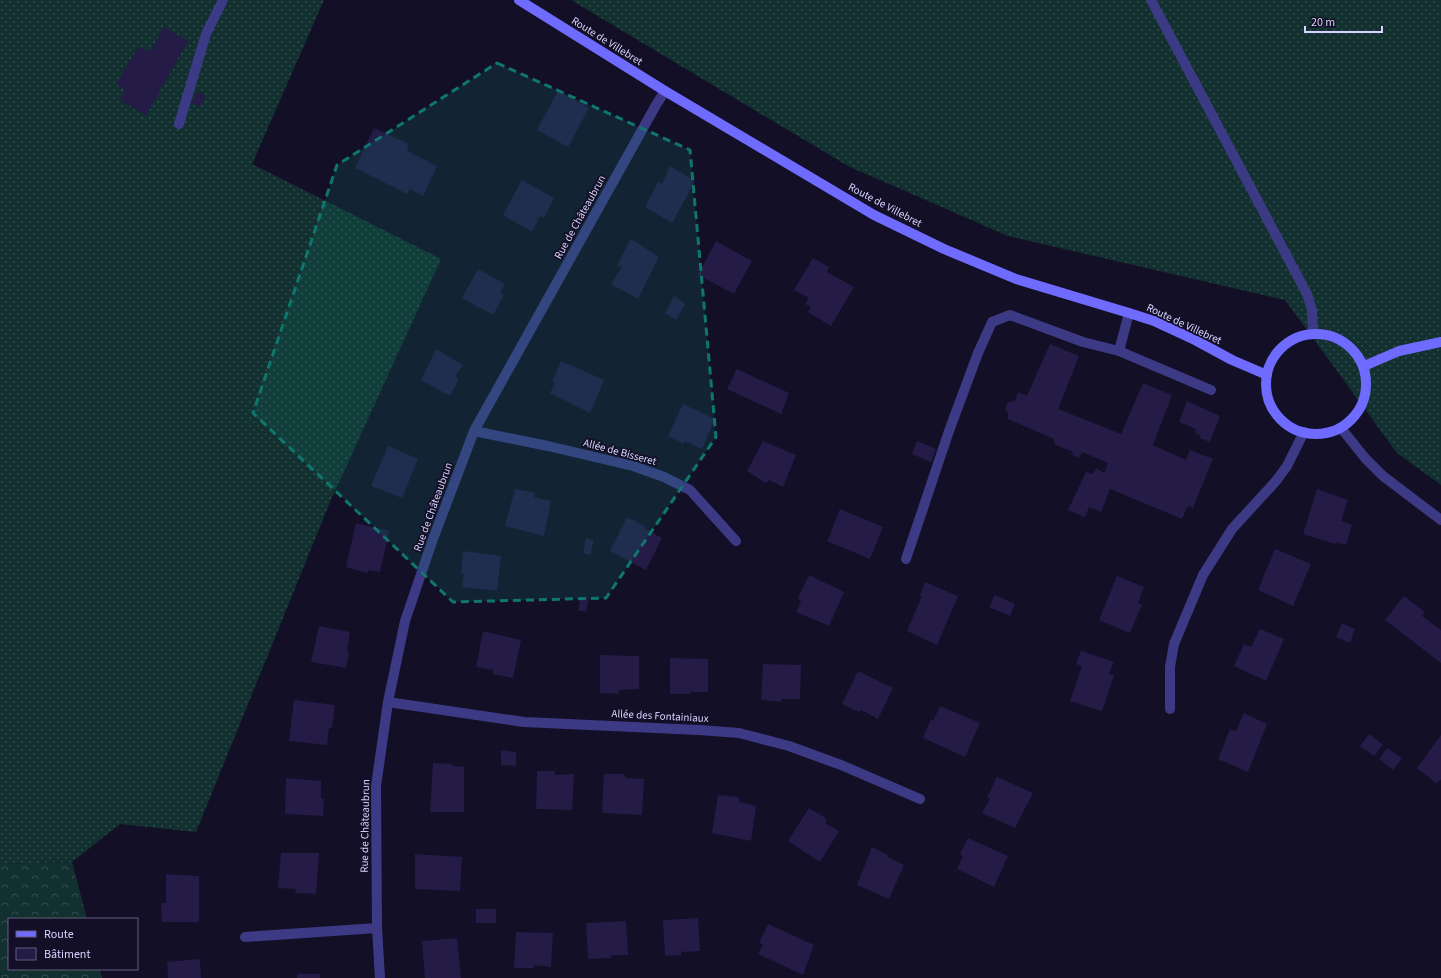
<svg xmlns="http://www.w3.org/2000/svg" width="1441" height="978" viewBox="0 0 1441 978" font-family="'Source Sans 3',sans-serif">
	<defs>
		<pattern id="grass-dots" width="8" height="8" patternUnits="userSpaceOnUse"><rect width="8" height="8" fill="#12302f"/><path d="M2 2h.1M6 6h.1" fill="none" stroke="#344d4e" stroke-width="1.8" stroke-linecap="round"/></pattern>
		<pattern id="forest-crowns" width="20" height="18" patternUnits="userSpaceOnUse"><rect width="20" height="18" fill="#12302f"/><path d="M2 6a3 3 0 1 1 6 0M12 15a3 3 0 1 1 6 0" fill="none" stroke="#344d4e"/></pattern>
	</defs>
	<rect width="100%" height="100%" fill="#130f26"/>
	<!-- grass -->
	<path fill="url(#grass-dots)" d="M0,0H324L252,164L441,259L330,502L196,832L120,824L72,862L0,864Z
		M571,0H1441V485L1397,453L1285,300L1008,236L848,166Z"/>
	<!-- forest -->
	<path fill="url(#forest-crowns)" d="M72,862L87,919H9V969H100L102,978H0V864Z"/>
	<!-- building -->
	<path fill="#241b47" d="M164,27L188,41L146,116L120,100L125,90L116,84L139,46L150,52Z
		M198,91L206,96L199,107L191,103Z
		M558,91L589,108L568,147L537,130Z
		M374,128L409,144L407,151L437,166L423,196L410,189L407,194L355,168Z
		M670,166L695,181L672,223L645,207L658,182L662,184Z
		M522,180L554,198L544,218L540,216L532,232L503,215Z
		M631,239L659,257L638,299L611,284L622,267L617,265Z
		M716,241L752,261L734,294L698,275Z
		M813,258L829,267L827,272L854,287L831,326L808,312L811,307L805,304L809,298L794,290Z
		M478,269L505,284L500,293L504,295L493,315L462,298Z
		M674,296L685,304L676,320L665,313Z
		M1050,344L1079,356L1058,409L1121,434L1143,383L1172,395L1153,445L1186,460L1190,450L1213,459L1193,508L1188,506L1182,519L1110,489L1101,512L1089,507L1085,517L1068,510L1086,472L1093,474L1096,468L1104,473L1108,463L1082,452L1079,458L1071,454L1073,452L1054,444V439L1008,419V413L1005,409L1008,402L1015,401L1018,392L1027,396Z
		M436,349L463,365L455,377L459,379L450,396L421,380Z
		M561,361L604,380L590,413L550,393L555,383L552,382Z
		M737,369L789,393L781,414L727,389Z
		M1187,401L1220,416L1210,442L1199,438L1201,436L1195,433L1196,429L1179,422Z
		M683,404L715,419L702,449L685,441L684,444L668,436Z
		M763,441L796,455L783,487L769,480L766,483L747,471Z
		M917,441L936,449L931,462L912,454Z
		M388,446L418,459L402,498L371,486Z
		M515,489L535,493L534,497L551,501L544,536L505,526Z
		M1317,489L1348,500L1341,521L1352,525L1346,545L1336,542L1335,544L1303,534Z
		M840,509L883,527L870,559L827,541L832,531H831Z
		M627,517L645,526L644,528L662,538L646,570L610,551Z
		M356,523L389,531L380,572L369,570L367,573L346,567Z
		M586,538L594,540L590,555L583,553Z
		M1275,549L1311,564L1293,606L1258,590Z
		M463,551L501,556L497,591L462,587L464,574H461Z
		M809,575L844,592L829,626L796,612L801,601L798,598Z
		M1117,576L1144,587L1138,603L1142,605L1130,633L1099,620Z
		M925,582L958,596L937,645L907,631L922,596L920,595Z
		M995,595L1015,604L1010,616L989,607Z
		M1404,596L1425,612L1422,616L1441,630V663L1385,620Z
		M581,597L589,598L586,612L578,610Z
		M1342,623L1355,629L1350,643L1336,637Z
		M319,626L350,632L347,651L349,652L346,668L311,662Z
		M1260,629L1284,639L1266,681L1234,666L1244,644L1251,647Z
		M483,631L521,640L513,678L493,674V670L476,667Z
		M1081,651L1114,662L1109,674L1114,675L1102,711L1070,701L1082,666L1076,664Z
		M600,655L639,656V689L619,690V694L600,693Z
		M670,658L708,659V692H690V694H670Z
		M763,664L801,665L800,699H781L782,702L761,700Z
		M858,671L893,688L878,719L861,710L859,712L842,704Z
		M294,700L335,705L332,728H329L327,745L289,741Z
		M940,706L980,723L965,757L923,738L931,719L933,721Z
		M1244,713L1267,724L1248,772L1218,759L1230,729L1236,731Z
		M1369,734L1383,745L1374,756L1360,746Z
		M1441,735V780L1436,783L1417,768Z
		M1387,748L1402,758L1393,770L1379,759Z
		M501,750L516,752V766L501,765Z
		M433,763L452,764L453,766L464,767V812H430Z
		M537,771H555V775L574,774L572,810L536,809Z
		M604,774H624L626,778L644,779L642,815L602,813Z
		M997,777L1033,793L1015,828L982,813L990,799L987,798Z
		M286,778L321,781V799H324L323,816L285,814Z
		M718,795L739,797V802L756,806L751,841L712,833Z
		M809,808L827,819L825,823L839,831L820,862L788,841Z
		M968,838L1008,856L994,887L957,869L963,856L960,854Z
		M872,847L888,855L887,857L904,865L889,899L857,885Z
		M281,853H319L316,894L295,893L296,889L278,888Z
		M415,854L462,857L460,891L415,889Z
		M166,874L199,876V922H162L161,903H166Z
		M476,909H496V923H476Z
		M698,918L700,951L681,952V955L665,956L663,920Z
		M626,921L628,955H612L611,958L588,959L586,923Z
		M768,924L814,945L803,975L758,954L763,945L759,943Z
		M516,932L553,933L551,967L534,965V968H514Z
		M457,938L461,978H425L422,941Z
		M200,959L201,978H168L167,962Z
		M297,974H320V978H297Z"/>
	<g fill="none" stroke-linecap="round" stroke-linejoin="round">
		<!-- service -->
		<path stroke="#3d3a85" stroke-width="10" d="M1151,0L1307,294L1312,310L1313,333
			M179,124L206,34L223,0
			M906,559L949,431L978,353"/>
		<!-- minor -->
		<path stroke="#3d3a85" stroke-width="10" d="M1119,351L1211,390
			M978,353L992,322L1010,315L1083,342L1119,351L1129,313
			M474,431L548,446L633,466L664,477L690,490L736,541
			M388,702L524,722L699,730L739,733L789,746L841,765L920,799
			M1170,709V667L1174,644L1203,575L1232,529L1276,481L1287,466L1304,432
			M245,937L377,928
			M380,978L377,928L376,786L388,702L405,621L433,539L474,431L656,105L665,91"/>
		<!-- tertiary -->
		<path stroke="#3d3a85" stroke-width="10" d="M1341,428L1365,458L1383,476L1441,520"/>
		<!-- secondary -->
		<path stroke="#6f6bff" stroke-width="10" d="M519,0L665,91L874,215L944,249L1016,279L1129,313L1154,321L1195,340L1232,360L1267,375
			M1266 384a50 50 0 1 1 100 0a50 50 0 1 1-100 0Z
			M1364,366L1399,351L1441,342"/>
	</g>
	<!-- marked area -->
	<path fill="#0f766e" fill-opacity="0.2" stroke="#0f766e" stroke-width="3" stroke-dasharray="8 5" stroke-linejoin="round" d="M497,63L690,150L716,437L606,598L453,602L253,413L337,165Z"/>
	<g text-anchor="middle" dominant-baseline="central" stroke-width="3.5" stroke-linejoin="round" paint-order="stroke">
		<!-- street labels -->
		<g font-size="11" fill="#d9d4ff" stroke="#130f26">
			<text transform="translate(607 41) rotate(32)">Route de Villebret</text>
			<text transform="translate(885 205) rotate(28)">Route de Villebret</text>
			<text transform="translate(580 217) rotate(-61)">Rue de Châteaubrun</text>
			<text transform="translate(1184 324) rotate(25)">Route de Villebret</text>
			<text transform="translate(620 452) rotate(15)">Allée de Bisseret</text>
			<text transform="translate(433 507) rotate(-70)">Rue de Châteaubrun</text>
			<text transform="translate(660 716) rotate(3)">Allée des Fontainiaux</text>
			<text transform="translate(365 826) rotate(-89)">Rue de Châteaubrun</text>
		</g>
	</g>
	<!-- legend -->
	<rect x="8" y="918" width="130" height="52" fill="#130f26" stroke="#625e7d"/>
	<rect x="16" y="931" width="20" height="6" fill="#6f6bff" stroke="#625e7d"/>
	<text x="44" y="938" font-size="12" fill="#d9d4ff">Route</text>
	<rect x="16" y="948" width="20" height="12" fill="#241b47" stroke="#625e7d"/>
	<text x="44" y="958" font-size="12" fill="#d9d4ff">Bâtiment</text>
	<!-- scale -->
	<path d="M1305 26v6h77v-6" fill="none" stroke="#d9d4ff" stroke-width="2"/>
	<text x="1311" y="26" font-size="12" fill="#d9d4ff" stroke="#130f26" stroke-width="3" paint-order="stroke">20 m</text>
</svg>
